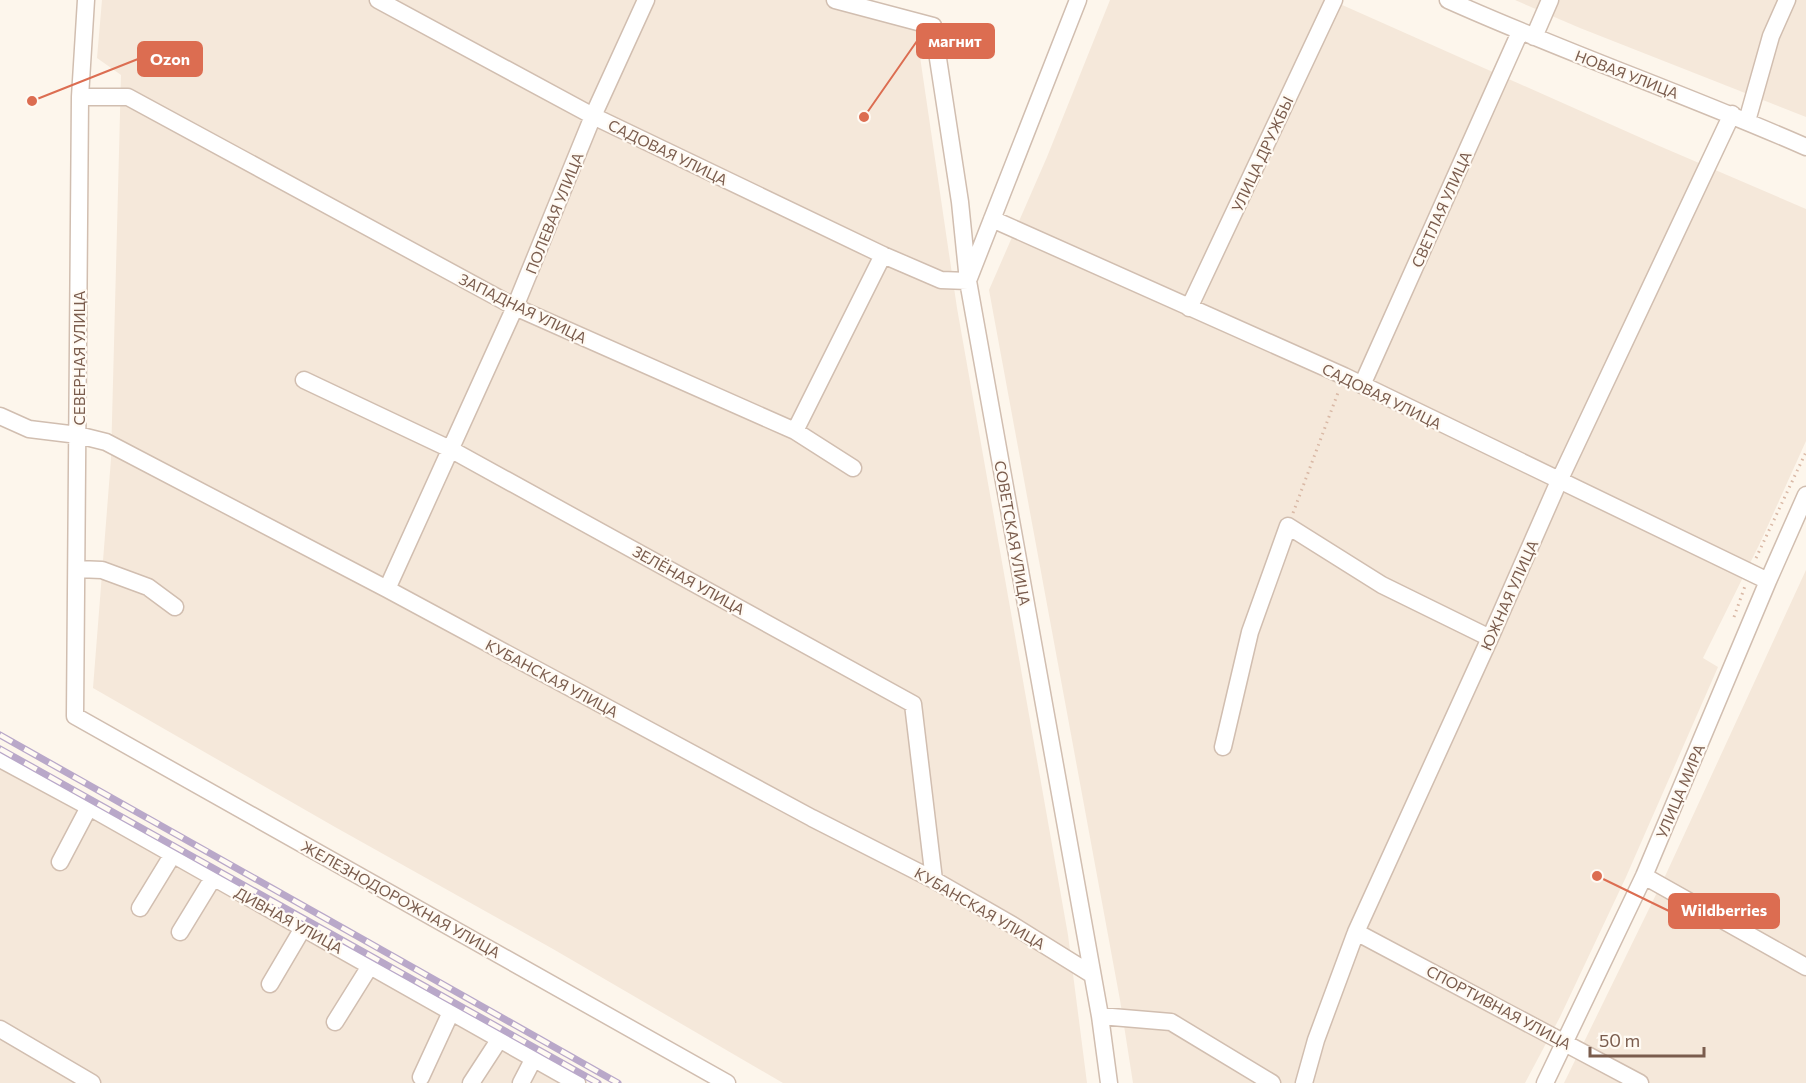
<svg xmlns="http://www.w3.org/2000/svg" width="1806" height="1083" viewBox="0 0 1806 1083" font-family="Commissioner,sans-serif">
	<rect width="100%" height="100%" fill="#fdf6ec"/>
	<!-- residential -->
	<path fill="#f5e8da" d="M102,0H865L914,16L957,308L1068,935L1087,1083H783L553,949L335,827L93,688L111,459L121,75L97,58Z
		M1110,0H1331L1657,145L1806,209V441L1760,543L1703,658L1718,667L1626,877L1560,1017L1525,1083H1133L1120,1000L989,290L1047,157Z
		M1515,0H1806V117L1580,28Z
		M1806,570V1083H1564L1667,872Z
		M0,760L574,1083H0Z"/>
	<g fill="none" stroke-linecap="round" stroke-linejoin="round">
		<!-- minor casing -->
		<g stroke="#d1beb0" stroke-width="19">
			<path id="minor" d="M86,0L80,97L75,716L727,1083
				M378,0L593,116L883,255L941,280L968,281
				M835,0L933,26L960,202L968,281L1100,1016L1109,1083
				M1448,0C1566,53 1688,95 1806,147
				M1534,37L1550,0
				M80,97H128L515,307L795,431L883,255
				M1747,121L1771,36L1787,0
				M992,219L1344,376L1768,581
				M969,278L1078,0
				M1189,308L1334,0
				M304,380L450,449L913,704L934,880
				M1362,385L1520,32
				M0,416L29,429L78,435L106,442L387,589L812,818L934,880L1014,926L1091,974
				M795,431L853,468
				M77,569L102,570L148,587L175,607
				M387,589L515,307L593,116L646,0
				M1223,747L1250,632L1288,526L1382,585L1490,638
				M0,759L89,807L577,1083
				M60,862L89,807
				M1644,876L1806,967
				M140,908L173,854
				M180,932L213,878
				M1356,932L1640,1083
				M270,984L303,928
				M1100,1016L1171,1022L1272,1083
				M335,1022L370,966
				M0,1029L92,1083
				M421,1077L451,1012
				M471,1083L499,1040
				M521,1083L534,1058
				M1304,1083L1316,1040L1356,932L1490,638L1559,481L1732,114
				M1545,1083L1644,876L1768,581L1806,495"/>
		</g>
		<!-- path -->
		<path stroke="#d9b8a5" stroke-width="3" stroke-dasharray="1.5 4.5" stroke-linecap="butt" d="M1293,513L1339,390
			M1756,558L1806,452
			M1734,617L1745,586"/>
		<!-- minor -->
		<use href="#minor" stroke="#fff" stroke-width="16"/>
		<!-- rail casing -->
		<g stroke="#b9a8c9" stroke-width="7">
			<path id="rail" d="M0,735L618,1083
				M0,749L598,1083"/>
		</g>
		<!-- rail -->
		<use href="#rail" stroke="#fffaf3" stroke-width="4.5" stroke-dasharray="14" stroke-linecap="butt"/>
	</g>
	<g text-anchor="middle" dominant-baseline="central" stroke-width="4.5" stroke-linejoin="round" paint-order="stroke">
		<!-- street labels -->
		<g font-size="15" fill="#7a5c4d" stroke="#fffaf3">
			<text transform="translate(1627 74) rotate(21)">НОВАЯ УЛИЦА</text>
			<text transform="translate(668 152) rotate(26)">САДОВАЯ УЛИЦА</text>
			<text transform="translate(1262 154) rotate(-65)">УЛИЦА ДРУЖБЫ</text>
			<text transform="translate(1441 209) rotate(-66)">СВЕТЛАЯ УЛИЦА</text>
			<text transform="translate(554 213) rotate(-68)">ПОЛЕВАЯ УЛИЦА</text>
			<text transform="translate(523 308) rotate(26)">ЗАПАДНАЯ УЛИЦА</text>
			<text transform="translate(79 358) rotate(-90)">СЕВЕРНАЯ УЛИЦА</text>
			<text transform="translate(1382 396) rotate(26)">САДОВАЯ УЛИЦА</text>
			<text transform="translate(1013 533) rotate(80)">СОВЕТСКАЯ УЛИЦА</text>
			<text transform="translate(689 580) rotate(29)">ЗЕЛЁНАЯ УЛИЦА</text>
			<text transform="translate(1509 595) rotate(-66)">ЮЖНАЯ УЛИЦА</text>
			<text transform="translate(552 678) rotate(28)">КУБАНСКАЯ УЛИЦА</text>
			<text transform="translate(1680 791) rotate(-67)">УЛИЦА МИРА</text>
			<text transform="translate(401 899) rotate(29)">ЖЕЛЕЗНОДОРОЖНАЯ УЛИЦА</text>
			<text transform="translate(980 908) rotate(30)">КУБАНСКАЯ УЛИЦА</text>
			<text transform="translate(289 920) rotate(29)">ДИВНАЯ УЛИЦА</text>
			<text transform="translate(1499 1007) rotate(28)">СПОРТИВНАЯ УЛИЦА</text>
		</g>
	</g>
	<!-- callouts -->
	<path fill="none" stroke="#dc6d51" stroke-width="2" d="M864 117L917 41M32 101L138 59M1597 876L1669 911"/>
	<g fill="#dc6d51" stroke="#fffaf3" stroke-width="2">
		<circle cx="864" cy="117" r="6"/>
		<circle cx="32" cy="101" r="6"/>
		<circle cx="1597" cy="876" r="6"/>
	</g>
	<g fill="#dc6d51" stroke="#dc6d51" stroke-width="2">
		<rect x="917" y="24" width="77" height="34" rx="6"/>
		<rect x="138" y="42" width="64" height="34" rx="6"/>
		<rect x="1669" y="894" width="110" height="34" rx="6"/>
	</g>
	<g font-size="16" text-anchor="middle" font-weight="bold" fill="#fff">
		<text x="955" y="47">магнит</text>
		<text x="170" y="65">Ozon</text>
		<text x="1724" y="916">Wildberries</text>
	</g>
	<!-- scale -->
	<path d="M1590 1047v9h114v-9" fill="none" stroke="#7a5c4d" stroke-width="3"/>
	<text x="1599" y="1047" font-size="18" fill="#7a5c4d" stroke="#fffaf3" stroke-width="4.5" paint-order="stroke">50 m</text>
</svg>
